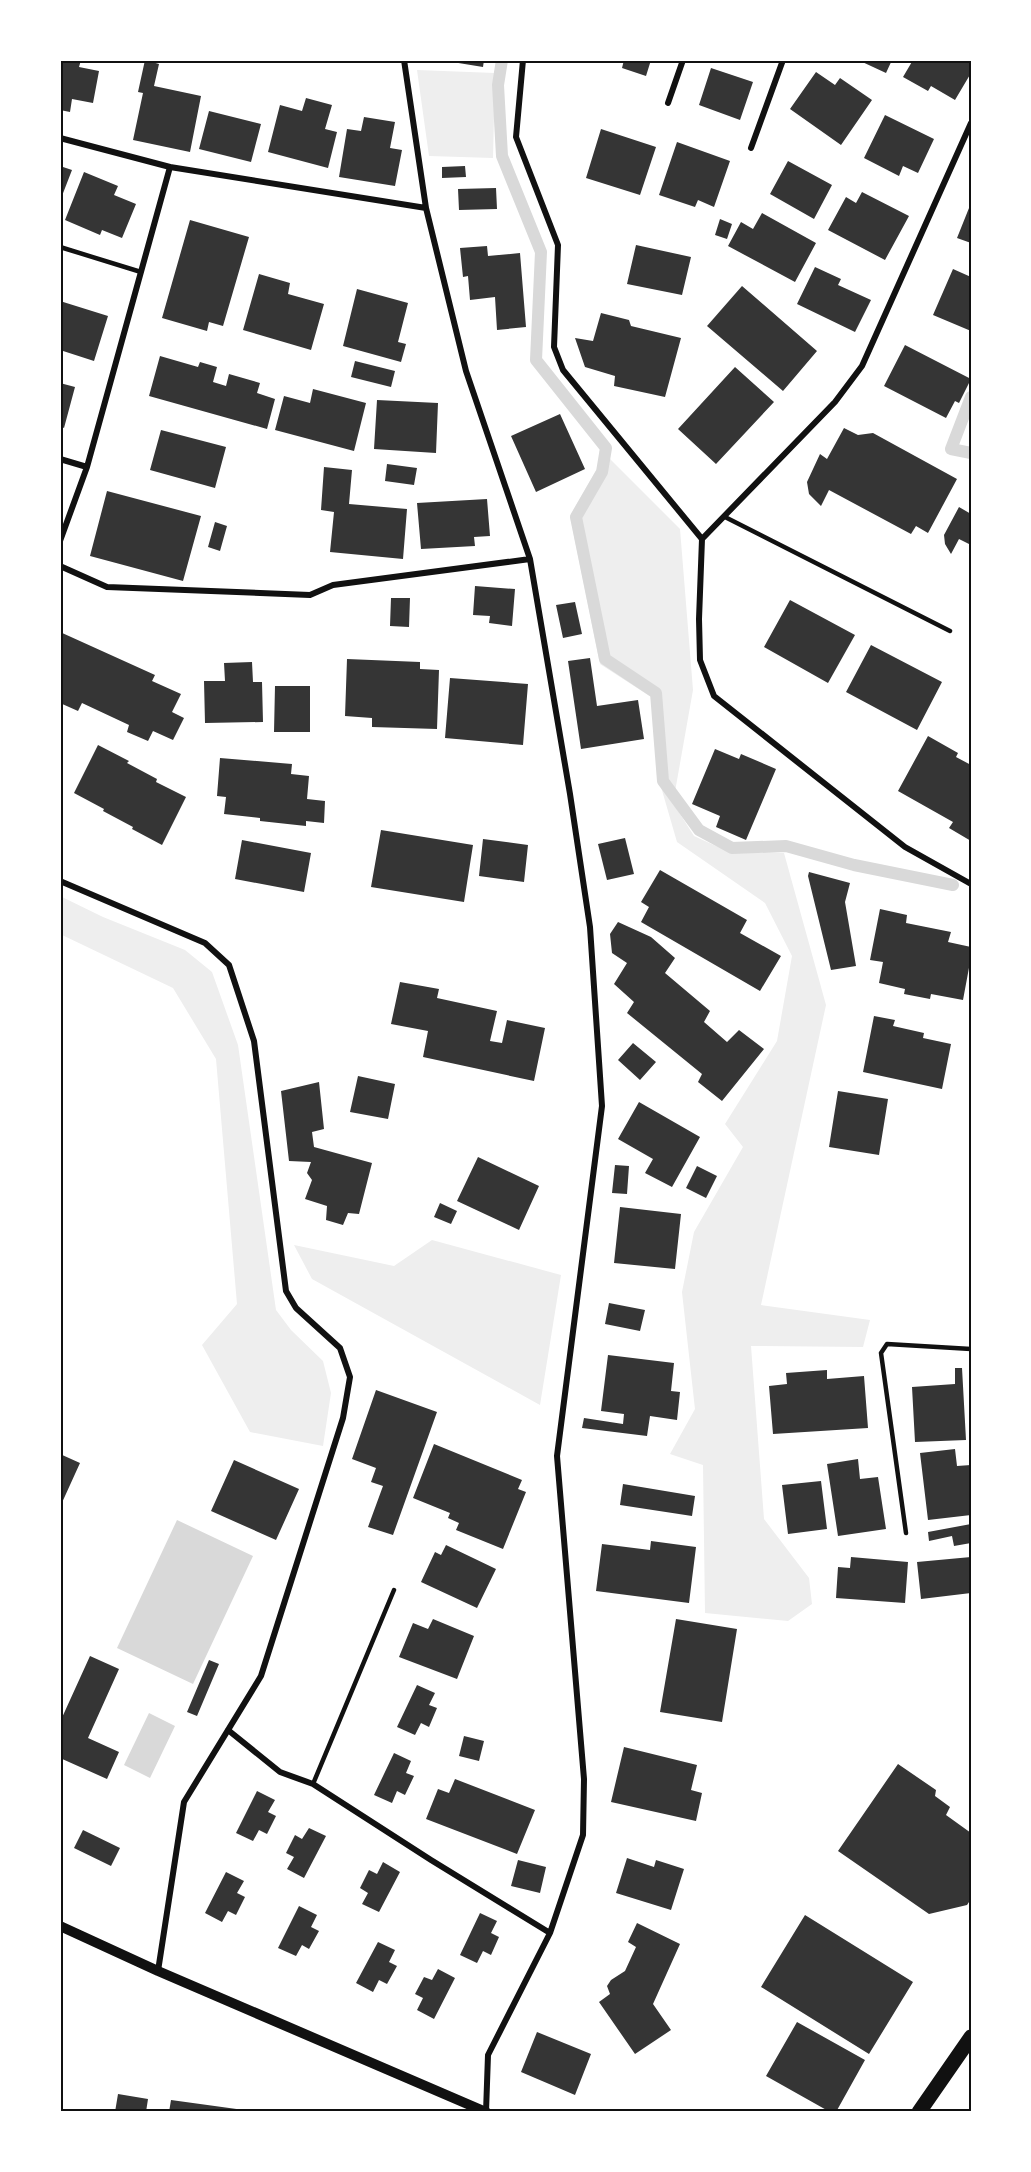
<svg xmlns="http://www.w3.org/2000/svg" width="1031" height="2172" viewBox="0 0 1031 2172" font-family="Helvetica,sans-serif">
	<rect width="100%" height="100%" fill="#fff"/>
	<!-- green -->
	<path fill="#eee" d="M417,70L495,73L493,158L429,156Z
		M600,449L680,529L693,690L673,803L694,836L729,852L784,853L826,1005L761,1305L870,1320L863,1347L751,1346L764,1519L809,1578L812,1604L788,1621L705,1613L703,1465L670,1454L695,1409L682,1292L694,1232L743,1147L725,1124L777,1041L792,956L765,903L677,842L659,780L651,697L600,664L570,516L598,467Z
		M60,896L103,917L185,950L212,972L238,1045L276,1310L291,1330L323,1361L331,1393L323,1446L250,1432L202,1345L237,1304L216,1059L173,988L60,934Z
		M432,1240L561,1275L540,1405L312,1279L294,1245L394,1266Z"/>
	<!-- water -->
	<path fill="#d9d9d9" d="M177,1520L253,1556L193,1684L117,1648Z
		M149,1713L175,1726L150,1778L124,1765Z"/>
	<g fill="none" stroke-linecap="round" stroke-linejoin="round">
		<!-- stream -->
		<path stroke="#d9d9d9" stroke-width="12" d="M502,60L498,85L502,156L541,252L536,360L606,448L602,472L576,517L605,659L656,693L663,781L699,830L732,848L786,846L854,865L953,885
			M971,397L951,449L971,453"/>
	</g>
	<!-- building -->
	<path fill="#353535" d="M60,60H81L79,67L99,71L93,103L72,99L70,112L60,110Z
		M145,60L159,64L154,86L201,96L190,152L133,140L143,93L138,92Z
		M440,60H484L483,67Z
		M624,60H651L646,76L622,68Z
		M858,60H892L886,73Z
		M913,60H971V73L955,100L931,86L928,91L903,77Z
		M711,68L753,82L740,120L699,105Z
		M816,72L835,85L840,78L872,100L841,145L790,109Z
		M306,98L332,105L325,129L337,132L328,168L268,152L280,105L302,111Z
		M209,111L261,124L251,162L199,149Z
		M885,115L934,139L918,173L903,166L899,176L864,158Z
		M364,117L395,122L390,148L402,150L395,186L339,177L347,129L361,131Z
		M601,129L656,147L640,195L586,178Z
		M677,142L730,161L714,207L698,200L695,207L659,195Z
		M788,161L832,185L814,219L770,194Z
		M60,166L72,170L60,201Z
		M465,166L466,177L442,178V167Z
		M84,172L118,186L114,195L136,204L122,238L102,230L100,235L65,220Z
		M496,188L497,209L459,210L458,189Z
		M862,192L909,216L885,260L828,230L846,197L856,203Z
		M971,203V243L957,238Z
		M762,213L816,243L795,282L728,246L741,222L753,229Z
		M720,219L732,224L727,239L715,235Z
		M190,220L249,237L223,326L209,322L207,331L162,318Z
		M636,245L691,257L682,295L627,284Z
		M487,246L488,256L520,253L526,327L497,330L495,297L470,300L468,276L463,277L460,248Z
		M815,267L841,279L838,285L871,300L855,332L797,304Z
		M953,269L971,277V331L933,315Z
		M259,274L290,283L288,294L324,304L311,350L243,330Z
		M742,286L817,351L783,391L707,326Z
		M357,289L408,303L398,342L406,344L401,362L343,346Z
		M60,301L108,316L94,361L60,350Z
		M601,313L629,320L631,326L681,338L665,397L614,386L615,376L585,367L575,338L593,341Z
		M905,345L971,379L959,403L955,401L946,418L884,386Z
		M160,356L198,367L200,362L217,367L213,382L226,386L229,374L260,383L257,393L275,399L267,429L149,396Z
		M355,361L395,371L391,387L351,377Z
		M735,367L774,402L716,464L678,429Z
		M60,383L75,387L64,428L60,426Z
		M313,389L366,403L354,451L275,430L284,396L310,403Z
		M377,400L438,403L436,453L374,449Z
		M560,414L585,469L536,492L511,436Z
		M844,428L858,435L873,433L957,479L928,533L916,526L911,534L829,490L821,506L809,494L807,482L820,454L827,459Z
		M161,430L226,447L215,488L150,470Z
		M387,464L417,468L414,485L385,481Z
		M324,467L352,470L349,504L407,509L403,559L330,552L334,512L321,510Z
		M107,491L201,516L183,581L90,556Z
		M487,499L490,536L474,537L475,546L421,549L417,503Z
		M959,507L971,514V545L959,539L951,554L945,544L944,535Z
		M215,522L227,526L220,551L208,547Z
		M475,586L515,589L512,626L489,623L490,616L473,615Z
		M391,598H410L409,627L390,626Z
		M790,600L855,635L828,683L764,647Z
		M575,602L582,634L563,638L556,605Z
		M60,632L155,675L152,681L181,694L172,712L184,718L173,740L153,731L148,741L127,732L129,725L82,703L78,711L60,703Z
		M871,645L942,682L917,730L846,692Z
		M590,658L597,706L638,700L644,739L581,749L568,661Z
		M347,659L420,662V669L439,670L437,729L372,727V718L345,716Z
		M252,662L253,682H262L263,722L205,723L204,681H225L224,663Z
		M450,678L528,684L523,745L445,738Z
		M275,686H310V732H274Z
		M928,736L958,753L956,757L971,765V841L949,828L953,822L898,791Z
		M98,745L129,761L127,763L157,779L156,782L186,797L162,845L132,829L133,827L103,811L104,809L74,793Z
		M715,749L739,759L741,754L776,769L746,840L716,827L720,816L692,804Z
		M220,758L292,764L291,774L309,776L307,799L325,801L324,823L306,821V826L260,821V818L224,814L226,797L217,796Z
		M381,830L473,845L464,902L371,887Z
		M625,838L634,874L607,880L598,844Z
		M483,839L528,845L524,882L479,876Z
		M242,840L311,853L304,892L235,879Z
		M660,870L747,920L740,933L781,956L760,991L641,922L649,907L641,902Z
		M809,872L850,883L845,902L856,966L831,970L808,876Z
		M880,909L907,915L906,923L951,932L948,942L971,947V957L963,1000L931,994L930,999L904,994L905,989L879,983L883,962L870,960Z
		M618,922L651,937L675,958L665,973L710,1011L704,1022L727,1042L739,1030L764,1049L722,1101L698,1082L702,1074L627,1013L634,1002L614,984L627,963L612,953L610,934Z
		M400,982L439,989L437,998L497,1011L490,1041L502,1043L507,1020L545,1028L534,1081L423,1057L428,1031L391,1024Z
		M874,1016L895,1020L893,1026L924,1033L923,1038L951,1044L942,1089L863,1072Z
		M633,1043L656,1062L640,1080L618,1060Z
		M358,1076L395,1084L388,1119L350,1112Z
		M319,1082L324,1129L312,1132L314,1147L372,1163L359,1214L348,1213L343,1225L326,1220L327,1206L305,1199L312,1180L307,1173L311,1162L289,1161L281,1091Z
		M838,1091L888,1099L879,1155L829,1147Z
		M639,1102L700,1137L672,1187L645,1173L653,1159L618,1139Z
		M478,1157L539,1186L519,1230L457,1201Z
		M615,1165L629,1166L627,1194L612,1193Z
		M697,1166L717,1176L706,1198L686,1188Z
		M440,1203L457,1211L451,1224L434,1217Z
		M620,1207L681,1214L675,1269L614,1263Z
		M609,1303L645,1310L640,1331L605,1324Z
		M608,1355L674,1363L671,1391L680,1392L677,1420L650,1416L647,1436L582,1428L584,1418L623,1424L624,1414L601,1411Z
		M955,1368H962L966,1440L915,1442L912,1387L955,1384Z
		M827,1370V1379L864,1376L868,1428L773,1434L769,1386L787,1384L786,1373Z
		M376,1390L437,1412L393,1535L368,1527L383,1486L371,1482L376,1468L352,1459Z
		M434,1444L522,1480L518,1489L526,1492L503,1549L456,1530L459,1523L448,1518L450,1513L413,1498Z
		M955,1449L957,1466L971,1465V1515L928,1520L920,1453Z
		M60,1454L80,1463L60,1507Z
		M858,1459L860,1479L878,1477L886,1529L838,1536L827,1464Z
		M234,1460L299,1489L276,1540L211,1511Z
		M821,1481L827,1529L788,1534L782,1485Z
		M623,1484L695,1496L692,1516L620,1505Z
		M971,1524V1543L954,1546L952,1536L929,1541L928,1532Z
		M651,1541L696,1547L689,1603L596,1591L602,1544L650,1550Z
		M446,1545L496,1569L477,1608L421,1582L435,1552L441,1555Z
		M851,1557L908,1562L905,1603L836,1598L838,1567L850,1568Z
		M971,1557V1593L921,1599L917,1562Z
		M433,1619L474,1636L457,1679L399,1657L413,1623L428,1629Z
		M676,1619L737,1629L722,1722L660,1712Z
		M90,1656L119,1669L88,1738L119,1752L107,1779L60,1758V1722Z
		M209,1660L219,1664L197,1716L187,1712Z
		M417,1685L435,1693L429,1705L437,1708L429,1727L421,1723L415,1735L397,1727Z
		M464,1736L484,1741L479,1761L459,1756Z
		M624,1747L697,1765L691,1790L702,1793L696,1821L611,1802Z
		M394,1753L411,1761L406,1773L414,1776L405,1795L397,1791L392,1803L374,1795Z
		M898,1764L936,1790L935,1796L950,1807L946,1815L971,1833V1899L967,1905L929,1914L838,1851Z
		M455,1779L535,1810L517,1854L426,1819L438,1789L449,1793Z
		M257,1791L275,1800L268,1812L276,1816L267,1834L259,1830L253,1841L236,1833Z
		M309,1828L326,1836L304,1878L287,1869L294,1857L286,1853L295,1835L302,1839Z
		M83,1830L120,1848L111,1866L74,1848Z
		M627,1858L654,1867L656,1860L684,1869L671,1910L616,1893Z
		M518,1860L546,1867L540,1893L511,1886Z
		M383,1862L400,1872L379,1912L362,1904L368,1893L360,1888L369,1870L377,1874Z
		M226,1872L244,1881L237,1893L245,1897L236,1915L228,1911L222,1922L205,1913Z
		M299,1906L317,1915L311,1927L319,1931L309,1949L302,1945L296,1956L278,1948Z
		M480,1913L497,1921L491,1933L499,1937L491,1955L483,1951L477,1963L460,1955Z
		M805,1915L913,1982L869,2054L761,1987Z
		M637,1923L680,1944L653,2004L671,2030L635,2054L599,2002L610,1994L607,1986L611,1980L625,1971L636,1947L628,1942Z
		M378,1942L395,1950L389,1962L397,1966L387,1984L379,1980L373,1992L356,1983Z
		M438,1969L455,1978L434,2019L417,2010L423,1998L415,1994L424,1977L432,1980Z
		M797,2022L865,2060L836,2112H830L766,2076Z
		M537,2032L591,2054L575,2095L521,2072Z
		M118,2094L148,2099L146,2112H115Z
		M171,2100L251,2111V2112H169Z"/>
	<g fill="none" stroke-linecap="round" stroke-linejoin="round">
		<!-- service -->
		<path stroke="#111" stroke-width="4.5" d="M60,247L141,272
			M725,517L950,631
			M906,1533L881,1353L887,1344L971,1349
			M313,1784L394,1590"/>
		<!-- minor -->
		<path stroke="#111" stroke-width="6" d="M404,60L426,208L466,371L530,559L570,794L590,927L602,1106L557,1456L584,1779L583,1835L550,1933L488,2055L486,2112
			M523,60L516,137L558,245L554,347L563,370L702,539L699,619L700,660L714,696L905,847L971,884
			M668,103L683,60
			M60,138L170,167L426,208
			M751,148L783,60
			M60,459L87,467
			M702,539L835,402L862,366L971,123
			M60,541L87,467L170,167
			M60,566L107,587L310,595L333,585L530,559
			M60,881L205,943L229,965L254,1041L286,1291L296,1308L340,1348L350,1377L343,1418L261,1676L184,1802L158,1971
			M228,1730L280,1772L313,1784L431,1860L550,1933"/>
		<!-- tertiary -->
		<path stroke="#111" stroke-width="10" d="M60,1926L158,1971L486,2112"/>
		<!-- primary -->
		<path stroke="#111" stroke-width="15" d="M919,2112L971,2037"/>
	</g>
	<!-- border -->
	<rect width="1031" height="2172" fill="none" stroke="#ffffff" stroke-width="123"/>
	<rect x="62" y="62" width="908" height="2048" fill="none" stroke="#111" stroke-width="2"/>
</svg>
